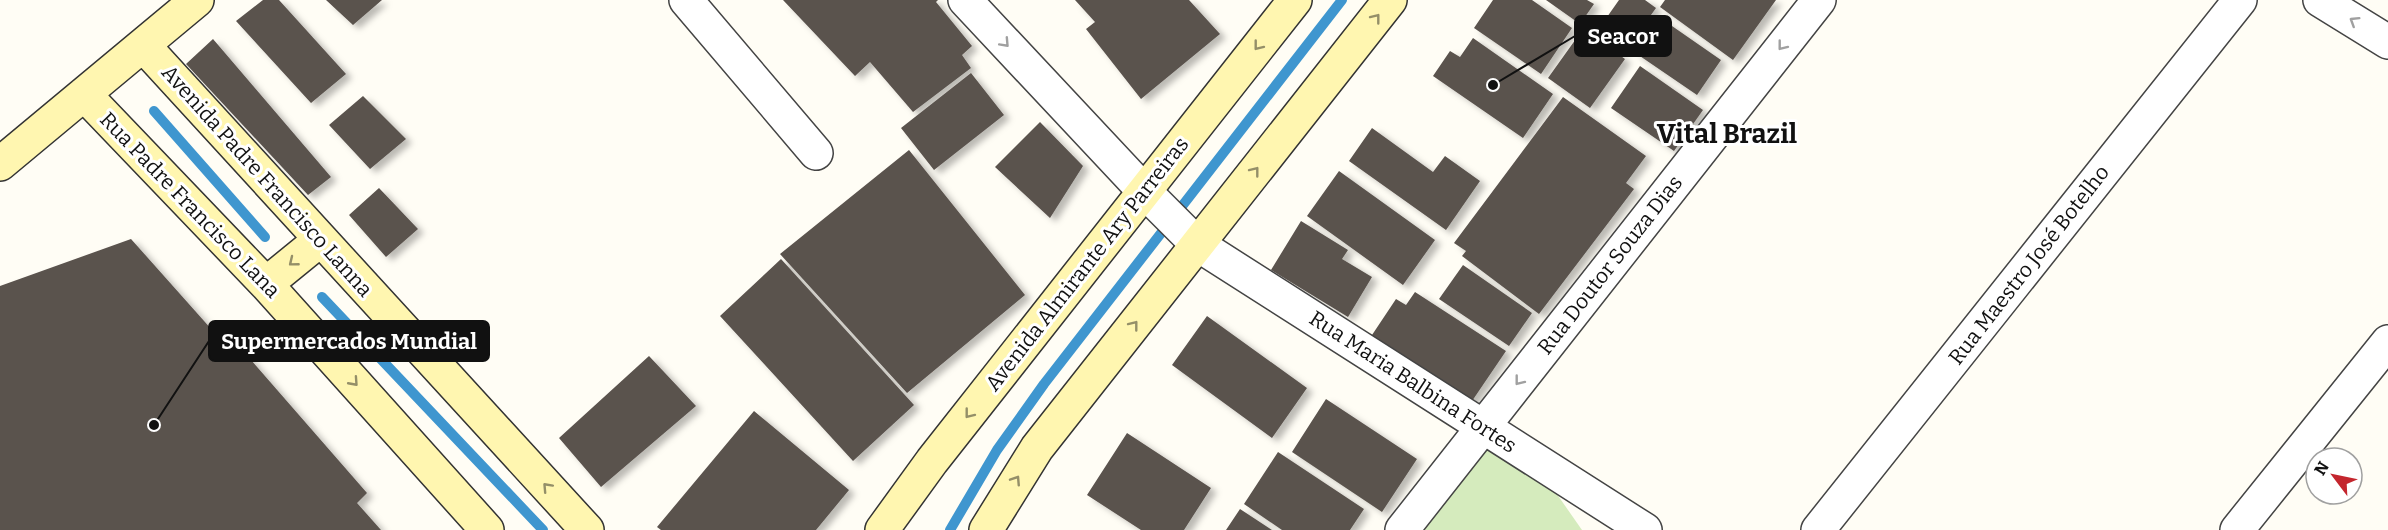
<svg xmlns="http://www.w3.org/2000/svg" width="2388" height="530" viewBox="0 0 2388 530" font-family="Bitter,serif">
	<defs>
		<filter id="shadow"><feDropShadow dx="6" dy="4" stdDeviation="3" flood-color="#0004"/></filter>
	</defs>
	<rect width="100%" height="100%" fill="#fffdf5"/>
	<!-- green -->
	<path fill="#d5ebbd" d="M1483,427L1531,457L1582,530H1402Z"/>
	<g fill="none" stroke-linecap="round" stroke-linejoin="round">
		<!-- stream -->
		<path stroke="#3f96cf" stroke-width="10" d="M154,111L265,237
			M322,297L543,530
			M950,530L997,450L1044,384L1342,0"/>
	</g>
	<!-- building -->
	<path fill="#5a524d" filter="url(#shadow)" d="M263,0H279L346,74L311,103L236,21Z
		M326,0H382L353,25Z
		M783,0H938L936,2L972,46L962,55L971,68L913,112L870,62L855,76Z
		M1075,0H1189L1220,34L1141,99L1086,29L1095,22Z
		M1493,0H1532L1572,28L1541,74L1474,28Z
		M1546,0H1587L1594,4L1580,24Z
		M1619,0H1645L1656,8L1628,47L1600,27Z
		M1665,0H1776L1733,60L1660,7Z
		M1659,17L1721,60L1697,95L1634,52Z
		M1583,29L1625,59L1590,108L1548,78Z
		M1473,38L1553,94L1523,138L1433,76L1450,51L1460,57Z
		M213,39L331,177L308,195L186,64Z
		M1640,66L1703,110L1674,151L1611,108Z
		M971,73L1004,115L934,170L901,128Z
		M363,96L406,139L370,169L329,125Z
		M1563,97L1646,156L1626,183L1634,189L1539,314L1462,256L1466,251L1454,243Z
		M1040,122L1083,166L1050,218L995,167Z
		M1372,128L1433,172L1445,156L1480,181L1446,230L1349,161Z
		M909,150L1025,295L907,393L780,254Z
		M1339,171L1435,240L1403,285L1307,216Z
		M379,188L418,229L386,257L349,215Z
		M1301,221L1348,250L1342,259L1372,277L1348,317L1271,270Z
		M131,239L237,358L244,352L367,493L357,503L381,530H0V286Z
		M781,259L914,405L853,461L720,316Z
		M1463,265L1532,313L1509,346L1439,299Z
		M1415,292L1506,351L1470,404L1370,338L1396,299L1406,305Z
		M1207,316L1307,388L1272,438L1172,365Z
		M649,356L696,406L601,487L559,438Z
		M1326,399L1417,459L1382,512L1292,452Z
		M754,411L849,490L816,530H661L657,527Z
		M1127,433L1211,488L1184,530H1141L1087,495Z
		M1278,452L1364,509L1350,530H1282L1244,504Z
		M1240,509L1272,530H1226Z"/>
	<g fill="none" stroke-linecap="round" stroke-linejoin="round">
		<!-- street casing -->
		<g stroke="#444" stroke-width="36">
			<path id="street" d="M686,0L816,153
				M965,0L1144,191L1197,244L1645,530
				M2320,0L2388,42
				M1402,530L1819,0
				M1818,530L2240,0
				M2237,530L2388,342"/>
		</g>
		<!-- secondary casing -->
		<g stroke="#333" stroke-width="36">
			<path id="secondary" d="M143,45L587,530
				M84,94L266,284L487,530
				M0,164L197,0
				M266,284L320,240
				M882,530L932,461L1295,0
				M986,530L1037,448L1390,0"/>
		</g>
		<!-- street -->
		<use href="#street" stroke="#fff" stroke-width="33"/>
		<!-- secondary -->
		<use href="#secondary" stroke="#fff6b0" stroke-width="33"/>
	</g>
	<!-- one-way arrows -->
	<defs><path id="oneway-chevron" d="M-2-3.5L2.5 0L-2 3.5" fill="none" stroke-width="1.6" stroke-linecap="round" stroke-linejoin="round" transform="scale(1.5)"/></defs>
	<g stroke="#948f68">
		<use href="#oneway-chevron" transform="translate(1376 18) rotate(-52)"/>
		<use href="#oneway-chevron" transform="translate(1258 46) rotate(128)"/>
		<use href="#oneway-chevron" transform="translate(1255 171) rotate(-52)"/>
		<use href="#oneway-chevron" transform="translate(293 262) rotate(141)"/>
		<use href="#oneway-chevron" transform="translate(1134 325) rotate(-52)"/>
		<use href="#oneway-chevron" transform="translate(354 382) rotate(48)"/>
		<use href="#oneway-chevron" transform="translate(969 414) rotate(128)"/>
		<use href="#oneway-chevron" transform="translate(1016 480) rotate(-57)"/>
		<use href="#oneway-chevron" transform="translate(547 487) rotate(-133)"/>
	</g>
	<g stroke="#a0a0a0">
		<use href="#oneway-chevron" transform="translate(2354 21) rotate(-148)"/>
		<use href="#oneway-chevron" transform="translate(1005 43) rotate(47)"/>
		<use href="#oneway-chevron" transform="translate(1782 46) rotate(128)"/>
		<use href="#oneway-chevron" transform="translate(1519 381) rotate(128)"/>
	</g>
	<g text-anchor="middle" dominant-baseline="central" stroke-width="6" stroke-linejoin="round" paint-order="stroke">
		<!-- street labels -->
		<g font-size="21" fill="#111" stroke="#fff">
			<text transform="translate(267 181) rotate(48)">Avenida Padre Francisco Lanna</text>
			<text transform="translate(190 205) rotate(46)">Rua Padre Francisco Lana</text>
			<text transform="translate(1087 264) rotate(-52)">Avenida Almirante Ary Parreiras</text>
			<text transform="translate(1610 265) rotate(-52)">Rua Doutor Souza Dias</text>
			<text transform="translate(2029 265) rotate(-52)">Rua Maestro José Botelho</text>
			<text transform="translate(1413 382) rotate(33)">Rua Maria Balbina Fortes</text>
		</g>
		<!-- district labels -->
		<g font-size="27" font-weight="bold" fill="#111" stroke="#fff">
			<text x="1727" y="134">Vital Brazil</text>
		</g>
	</g>
	<!-- callouts -->
	<path fill="none" stroke="#111" stroke-width="2" d="M1493 85L1575 36M154 425L209 341"/>
	<g fill="#111" stroke="#fff" stroke-width="2">
		<circle cx="1493" cy="85" r="6"/>
		<circle cx="154" cy="425" r="6"/>
	</g>
	<g fill="#111" stroke="#111" stroke-width="2">
		<rect x="1575" y="16" width="96" height="40" rx="6"/>
		<rect x="209" y="321" width="280" height="40" rx="6"/>
	</g>
	<g font-size="22" text-anchor="middle" font-weight="bold" fill="#fff">
		<text x="1623" y="44">Seacor</text>
		<text x="349" y="349">Supermercados Mundial</text>
	</g>
	<!-- north arrow -->
	<g transform="translate(2334 476) rotate(302)"><circle r="28" fill="#ffffff" stroke="#a0a0a0" stroke-width="1.5"/>
	<path d="M0-4.5L10 22L0 15L-10 22Z" fill="#c4262e"/>
	<text y="-9" font-size="16" font-weight="bold" text-anchor="middle" fill="#111111">N</text>
	</g>
</svg>
